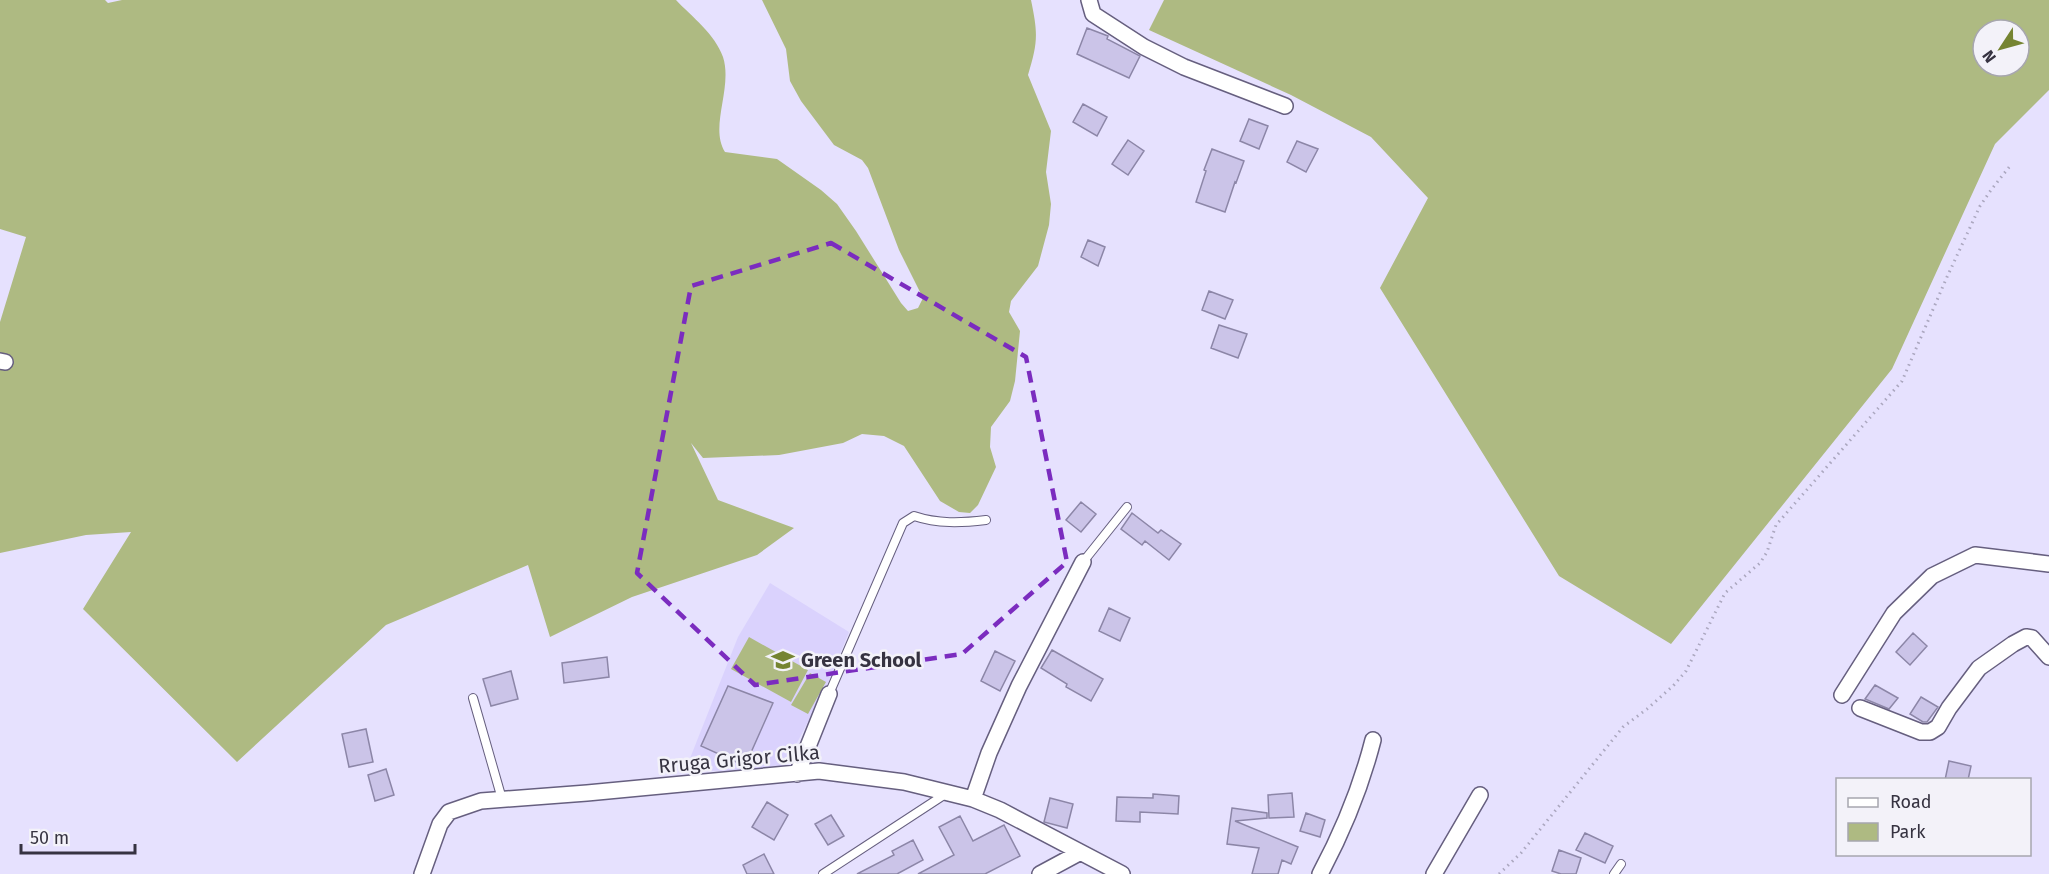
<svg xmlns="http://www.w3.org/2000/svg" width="2049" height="874" viewBox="0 0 2049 874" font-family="'Fira Sans',sans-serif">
	<rect width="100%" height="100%" fill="#e6e1fe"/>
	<!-- built -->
	<path fill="#dad2fd" d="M770,583L849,632L828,683L783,770L685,771L738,637Z"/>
	<!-- green -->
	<path fill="#aeba82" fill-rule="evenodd" d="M0,0H105L108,3L122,0H676C692,17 715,34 723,57C733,88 709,127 725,152L777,159L821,190L837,204L856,231L901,303L908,311L918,308L923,298L899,250L868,168L862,160L834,145L801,101L790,81L786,49L762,0H1031C1038,34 1038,42 1028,75L1051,131L1046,172L1051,204L1049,225L1038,266L1011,301L1009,312L1020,331L1015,381L1010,401L991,427L990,447L996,467L978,505L970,513L959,512L940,501L904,446L884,436L862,434L843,443L779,455L703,458L691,443L718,500L794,528L757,555L632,597L550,637L528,565L386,625L237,762L83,609L131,532L86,535L0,553V322L26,237L0,229Z
		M1164,0H2049V90L1995,144L1892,369L1671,644L1559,576L1380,288L1428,198L1371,137L1291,95L1149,30ZM1983,30H2019V66H1983Z
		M749,637L808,670L791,702L731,669Z
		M810,673L826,682L808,714L791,705Z"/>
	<!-- building -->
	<path fill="#cbc4e8" stroke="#8c86a7" stroke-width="1.5" d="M1087,28L1108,36L1107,39L1140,56L1129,78L1077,54Z
		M1083,104L1107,117L1097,136L1073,122Z
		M1249,119L1268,126L1259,149L1240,141Z
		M1128,140L1144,151L1128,175L1112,164Z
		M1297,141L1318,149L1306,172L1287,162Z
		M1212,149L1244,161L1236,183L1235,182L1225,212L1196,202L1206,171L1204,170Z
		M1088,240L1105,247L1098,266L1081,257Z
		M1209,291L1233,300L1225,319L1202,310Z
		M1219,325L1247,334L1238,358L1211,348Z
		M1081,502L1096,514L1081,532L1066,520Z
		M1132,513L1158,533L1161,530L1181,544L1169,560L1145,541L1142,545L1121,529Z
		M1109,608L1130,618L1120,641L1099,631Z
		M1913,633L1927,646L1910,665L1896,652Z
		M1052,650L1103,679L1091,701L1066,687L1067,684L1041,668Z
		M995,651L1015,661L1000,691L981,681Z
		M607,657L609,677L564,683L562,663Z
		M511,671L518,699L491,706L483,679Z
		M1875,685L1898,698L1889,709L1865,699Z
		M728,686L773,703L745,766L701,746Z
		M1921,697L1938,707L1927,722H1923L1910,714Z
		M366,729L373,762L349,767L342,734Z
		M1949,761L1971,766L1968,780H1945Z
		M386,769L394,795L375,801L368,775Z
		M1292,793L1294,817L1269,818L1268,795Z
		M1153,794L1179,796L1178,814L1140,812V822L1116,821L1117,797L1153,798Z
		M1050,798L1073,804L1067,828L1044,822Z
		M767,802L788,815L774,840L752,827Z
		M1232,808L1267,813V818L1235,821L1298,847L1291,864L1282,860L1278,874H1252L1259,848L1227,844Z
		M1306,813L1325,820L1320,837L1300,831Z
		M831,815L844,836L828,845L815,824Z
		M960,816L973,841L1004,825L1020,856L985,874H918L954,855L939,827Z
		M1585,833L1613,846L1605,863L1576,850Z
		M913,840L923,860L897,874H857L894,855L892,851Z
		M1559,850L1581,858L1576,874H1561L1552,871Z
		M764,854L774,874H747L743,865Z"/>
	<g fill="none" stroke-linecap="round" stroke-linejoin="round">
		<!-- service casing -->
		<g stroke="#665f7f" stroke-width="10">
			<path id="service" d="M1083,562L1127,507
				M829,694L903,523L914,516C938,524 961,523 986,520
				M473,698L502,799
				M823,874L947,793
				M1614,874L1621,864"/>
		</g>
		<!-- minor casing -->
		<g stroke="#665f7f" stroke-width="18">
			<path id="minor" d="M1089,0L1093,14L1144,47L1184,67L1285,106
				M0,361L5,362
				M1842,695L1894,613L1932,576L1975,555L2049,564
				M1860,708L1921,732H1930L1938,727L1949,708L1979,668L2013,644L2026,637L2032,638L2049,657
				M797,774L829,694
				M973,799L989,753L1019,686L1083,562
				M422,874L440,824L449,812L481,801L587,793L819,771L904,782L973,799L1000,810L1122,874
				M1040,874L1079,853
				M1320,874C1343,831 1361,787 1373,740
				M1434,874L1480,795"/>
		</g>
		<!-- path -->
		<path stroke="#aba7bf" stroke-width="3" stroke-dasharray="1.5 4.5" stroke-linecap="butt" d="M1499,874L1521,853L1623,727L1647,709L1673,686L1686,671L1725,593L1760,563L1767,552L1776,525L1902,381L1947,277L1980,206L1991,190L2010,166"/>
		<!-- service -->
		<use href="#service" stroke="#fff" stroke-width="8"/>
		<!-- minor -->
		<use href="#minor" stroke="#fff" stroke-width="15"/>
	</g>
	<!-- marked area -->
	<path fill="none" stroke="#7b2cbf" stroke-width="4.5" stroke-dasharray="12 8" stroke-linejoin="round" d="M831,243L1026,357L1067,562L962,654L755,685L637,573L691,286Z"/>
	<!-- icons -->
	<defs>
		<g id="school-bare" transform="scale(1.8)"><path d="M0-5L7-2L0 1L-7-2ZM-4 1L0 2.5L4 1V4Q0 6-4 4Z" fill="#758432" stroke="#f3f2f9" stroke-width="2.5" paint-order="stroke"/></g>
	</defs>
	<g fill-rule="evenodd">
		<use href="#school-bare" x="783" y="660"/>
	</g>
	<g text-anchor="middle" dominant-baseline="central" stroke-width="5" stroke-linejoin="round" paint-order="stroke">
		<!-- poi labels -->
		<g font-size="20" font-weight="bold" fill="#363341" stroke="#f3f2f9" text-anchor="start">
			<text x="801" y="660">Green School</text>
		</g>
		<!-- street labels -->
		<g font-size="20" fill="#363341" stroke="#f3f2f9">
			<text transform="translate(739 759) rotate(-5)">Rruga Grigor Cilka</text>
		</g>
	</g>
	<!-- legend -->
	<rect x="1836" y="778" width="195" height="78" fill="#f3f2f9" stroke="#a7a6af" stroke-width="1.5"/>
	<rect x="1848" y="798" width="30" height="9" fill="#ffffff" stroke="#a7a6af" stroke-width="1.5"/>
	<text x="1890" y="808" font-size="18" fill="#363341">Road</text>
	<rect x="1848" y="823" width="30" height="18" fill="#aeba82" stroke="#a7a6af" stroke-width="1.5"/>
	<text x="1890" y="838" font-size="18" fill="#363341">Park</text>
	<!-- north arrow -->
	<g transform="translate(2001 48) rotate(234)"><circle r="28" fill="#f3f2f9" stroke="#a7a6af" stroke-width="1.5"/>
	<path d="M0-4.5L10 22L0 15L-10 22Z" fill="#758432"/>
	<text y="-9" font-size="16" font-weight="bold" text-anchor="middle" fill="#363341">N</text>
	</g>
	<!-- scale -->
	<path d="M21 844v9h114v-9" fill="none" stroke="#363341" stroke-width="3"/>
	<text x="30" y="844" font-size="18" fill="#363341" stroke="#f3f2f9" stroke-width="4.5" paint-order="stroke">50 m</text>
</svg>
